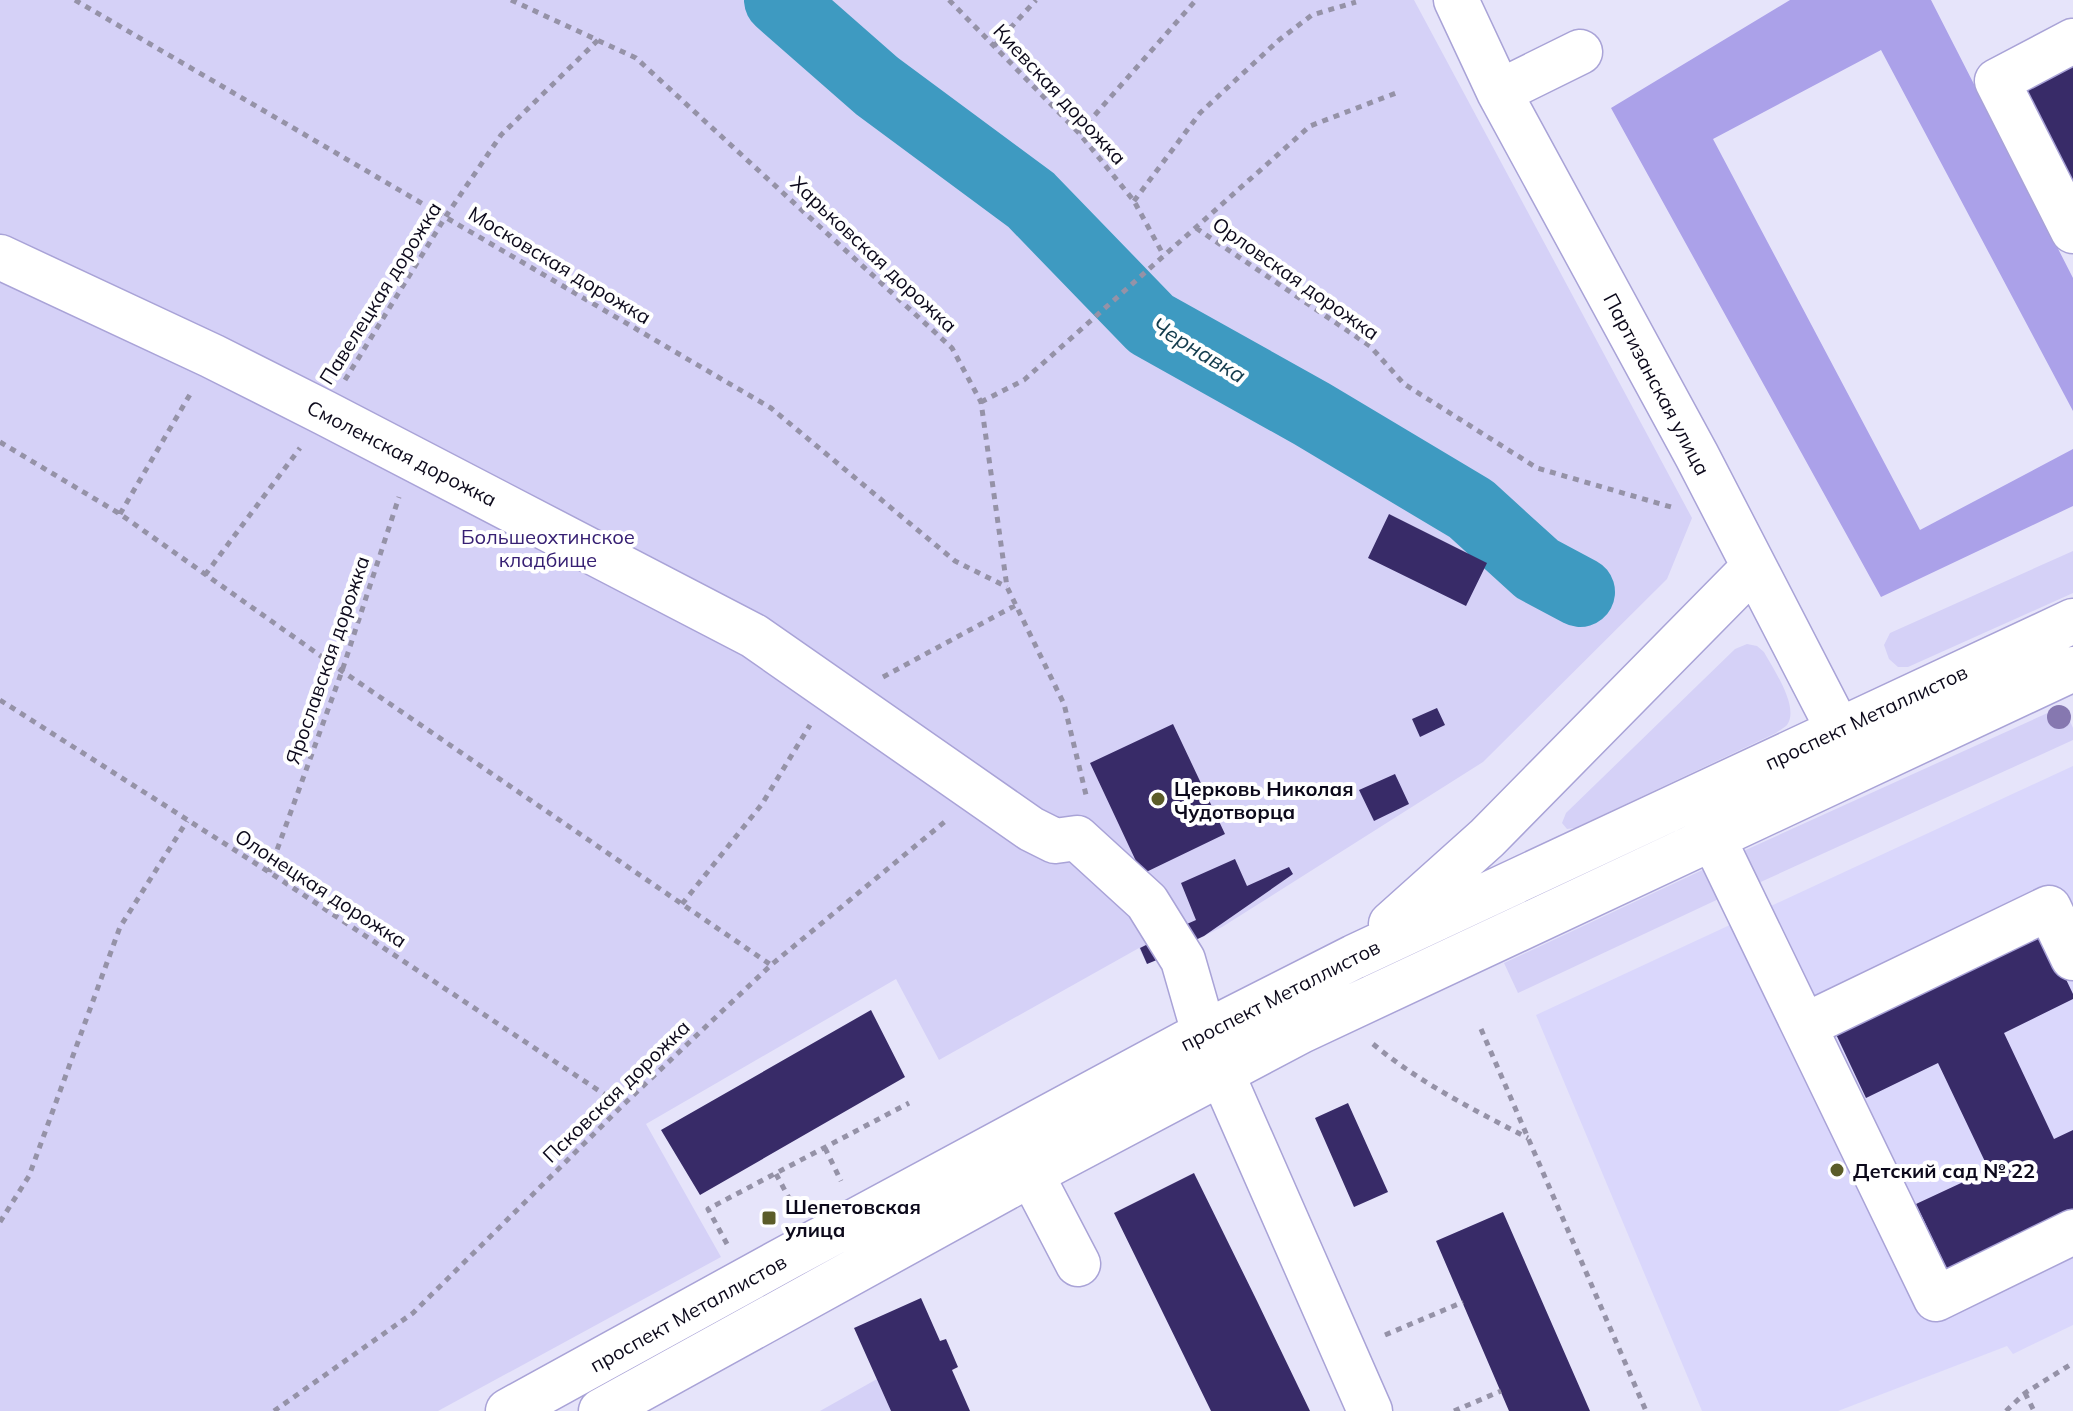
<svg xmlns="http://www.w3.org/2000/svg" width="2073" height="1411" viewBox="0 0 2073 1411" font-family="Mulish,sans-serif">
	<rect width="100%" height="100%" fill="#e6e4fa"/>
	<!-- built -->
	<path fill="#dad7fc" d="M2073,766V1325L2013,1354L2007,1346L1838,1411H1702L1536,1015Z"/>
	<!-- green -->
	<path fill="#d5d1f7" d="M0,0H1414L1692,518L1667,579L1483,762L1222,927L1147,964L1139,948L939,1060L896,979L646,1124L721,1257L438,1411H0Z
		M2073,551V593L1908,667H1898L1889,659L1884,645L1890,633Z
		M1747,644L1757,646L1764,652C1773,669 1800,707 1787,725C1784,728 1780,730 1776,733L1575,828L1567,829L1562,823L1566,813L1735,649Z
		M2063,706L2073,728V740L1754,885L1739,853Z
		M1711,866L1725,896L1518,993L1504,963Z
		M877,1379L891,1411H820Z"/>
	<!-- forest -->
	<path fill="#aba1e9" d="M1790,0H1931L2073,278V411L1881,50L1713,139L1920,530L2073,449V506L1881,597L1611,108Z"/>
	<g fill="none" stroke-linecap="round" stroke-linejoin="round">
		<!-- river -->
		<path stroke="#3e9ac1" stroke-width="70" d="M779,0L877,86L1031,200L1151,324L1312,414L1471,509L1537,569L1580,592"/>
	</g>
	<!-- building -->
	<path fill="#382b68" d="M2073,52V195L2014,83Z
		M1389,514L1487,563L1466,606L1368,558Z
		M1437,708L1445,725L1420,737L1412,719Z
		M1173,724L1225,834L1142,874L1090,763Z
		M1395,774L1409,804L1374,821L1359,790Z
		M1235,859L1247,886L1289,867L1293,874L1204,936L1187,944L1180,927L1196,920L1181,883Z
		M2043,931L2073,994V999L2004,1033L2054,1139L2073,1130V1215L1949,1273L1916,1204L1989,1170L1938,1063L1866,1098L1834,1030Z
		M1156,940L1164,957L1147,964L1140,948Z
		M871,1010L905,1077L700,1195L661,1130Z
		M1348,1103L1388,1192L1354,1207L1315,1118Z
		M1194,1173L1257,1301L1310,1411H1211L1114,1213Z
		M1503,1212L1590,1411H1509L1436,1241Z
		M921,1298L940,1341L946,1339L958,1367L952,1370L970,1411H891L854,1328Z"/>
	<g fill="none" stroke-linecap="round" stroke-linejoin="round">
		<!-- minor casing -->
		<g stroke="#a9a3d7" stroke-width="47">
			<path id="minor" d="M1456,0L1499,92L1697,456L1852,756
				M2073,41L1997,81L2073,231
				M1499,92L1580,52
				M0,257L212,356L325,413L754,636L1031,829L1055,841L1077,838L1147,902L1183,960L1204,1033L1370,1411
				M1713,838L1936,1299L2073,1232
				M1391,924L1487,838L1754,567
				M1804,1026L2049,908L2073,958
				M1031,1174L1078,1264
				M508,1411L790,1256L1204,1033L1354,957L2073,621
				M601,1411L1031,1174L1301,1031L2073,669"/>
		</g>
		<!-- path -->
		<path stroke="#9592a7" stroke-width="5" stroke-dasharray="6 6" stroke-linecap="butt" d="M75,0L771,408L955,561L1007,587
			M511,0L636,58L952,348L981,402L1007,587L1064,704L1087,799
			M949,0L1079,133L1134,201L1164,256
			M994,46L1036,0
			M1079,133L1196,0
			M1134,201L1200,113L1279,40L1312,15L1356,2
			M1196,228L1370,346L1404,384L1537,468L1671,507
			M345,380L446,216L501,135L598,40
			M981,402L1024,380L1310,126L1396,93
			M0,442L120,514L342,671L771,965
			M120,514L192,391
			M205,575L300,448
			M883,677L1016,605
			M0,700L269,872L622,1106
			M269,872L342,671L399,497
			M682,904L762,804L810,725
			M1481,1029L1646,1411
			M1373,1044C1420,1083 1474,1110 1528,1138
			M825,1148L841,1181
			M776,1174L795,1209
			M0,1222L29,1176L120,927L187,821
			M727,1244L708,1209L909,1103
			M1385,1335L1463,1302
			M2025,1393L2034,1411
			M274,1411L413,1313L622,1106L771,965L948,819
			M1454,1411L1501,1391
			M2006,1411L2025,1393L2073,1363"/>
		<!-- minor -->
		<use href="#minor" stroke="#fff" stroke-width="44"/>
	</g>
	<!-- trees -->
	<circle fill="#8678b0" cx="2059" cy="717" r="12"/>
	<!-- markers -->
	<g fill="#5b5c29" stroke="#fff" stroke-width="3">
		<circle cx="1158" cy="799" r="8"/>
		<circle cx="1837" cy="1170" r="8"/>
		<rect x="761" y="1210" width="16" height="16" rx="4"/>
	</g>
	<g text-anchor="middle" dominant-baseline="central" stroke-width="8" stroke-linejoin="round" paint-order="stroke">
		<!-- street labels -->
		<g font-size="20" fill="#0c091b" stroke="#fff">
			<text transform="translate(1060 94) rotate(47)">Киевская дорожка</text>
			<text transform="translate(874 254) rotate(43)">Харьковская дорожка</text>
			<text transform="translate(560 265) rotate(31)">Московская дорожка</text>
			<text transform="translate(1296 278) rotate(35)">Орловская дорожка</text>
			<text transform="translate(380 293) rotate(-58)">Павелецкая дорожка</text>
			<text transform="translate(1657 384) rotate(62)">Партизанская улица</text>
			<text transform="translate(402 453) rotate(27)">Смоленская дорожка</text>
			<text transform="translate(327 660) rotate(-71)">Ярославская дорожка</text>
			<text transform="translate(1866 717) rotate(-25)">проспект Металлистов</text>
			<text transform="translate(321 888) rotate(33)">Олонецкая дорожка</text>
			<text transform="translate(1280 995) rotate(-27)">проспект Металлистов</text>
			<text transform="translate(616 1091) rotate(-44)">Псковская дорожка</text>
			<text transform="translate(688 1313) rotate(-29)">проспект Металлистов</text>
		</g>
		<!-- park labels -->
		<g font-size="20" fill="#372073" stroke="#fff">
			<text x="548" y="536">Большеохтинское<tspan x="548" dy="23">кладбище</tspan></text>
		</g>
		<!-- poi labels -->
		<g font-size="20" font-weight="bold" fill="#0c091b" stroke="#fff" text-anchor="start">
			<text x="1174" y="788">Церковь Николая<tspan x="1174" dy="23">Чудотворца</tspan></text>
			<text x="1853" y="1170">Детский сад № 22</text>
			<text x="785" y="1206">Шепетовская<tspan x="785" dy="23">улица</tspan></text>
		</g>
		<!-- water labels -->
		<g font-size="22" font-style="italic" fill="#123b4c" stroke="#fff">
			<text transform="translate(1199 350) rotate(31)">Чернавка</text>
		</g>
	</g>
</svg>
